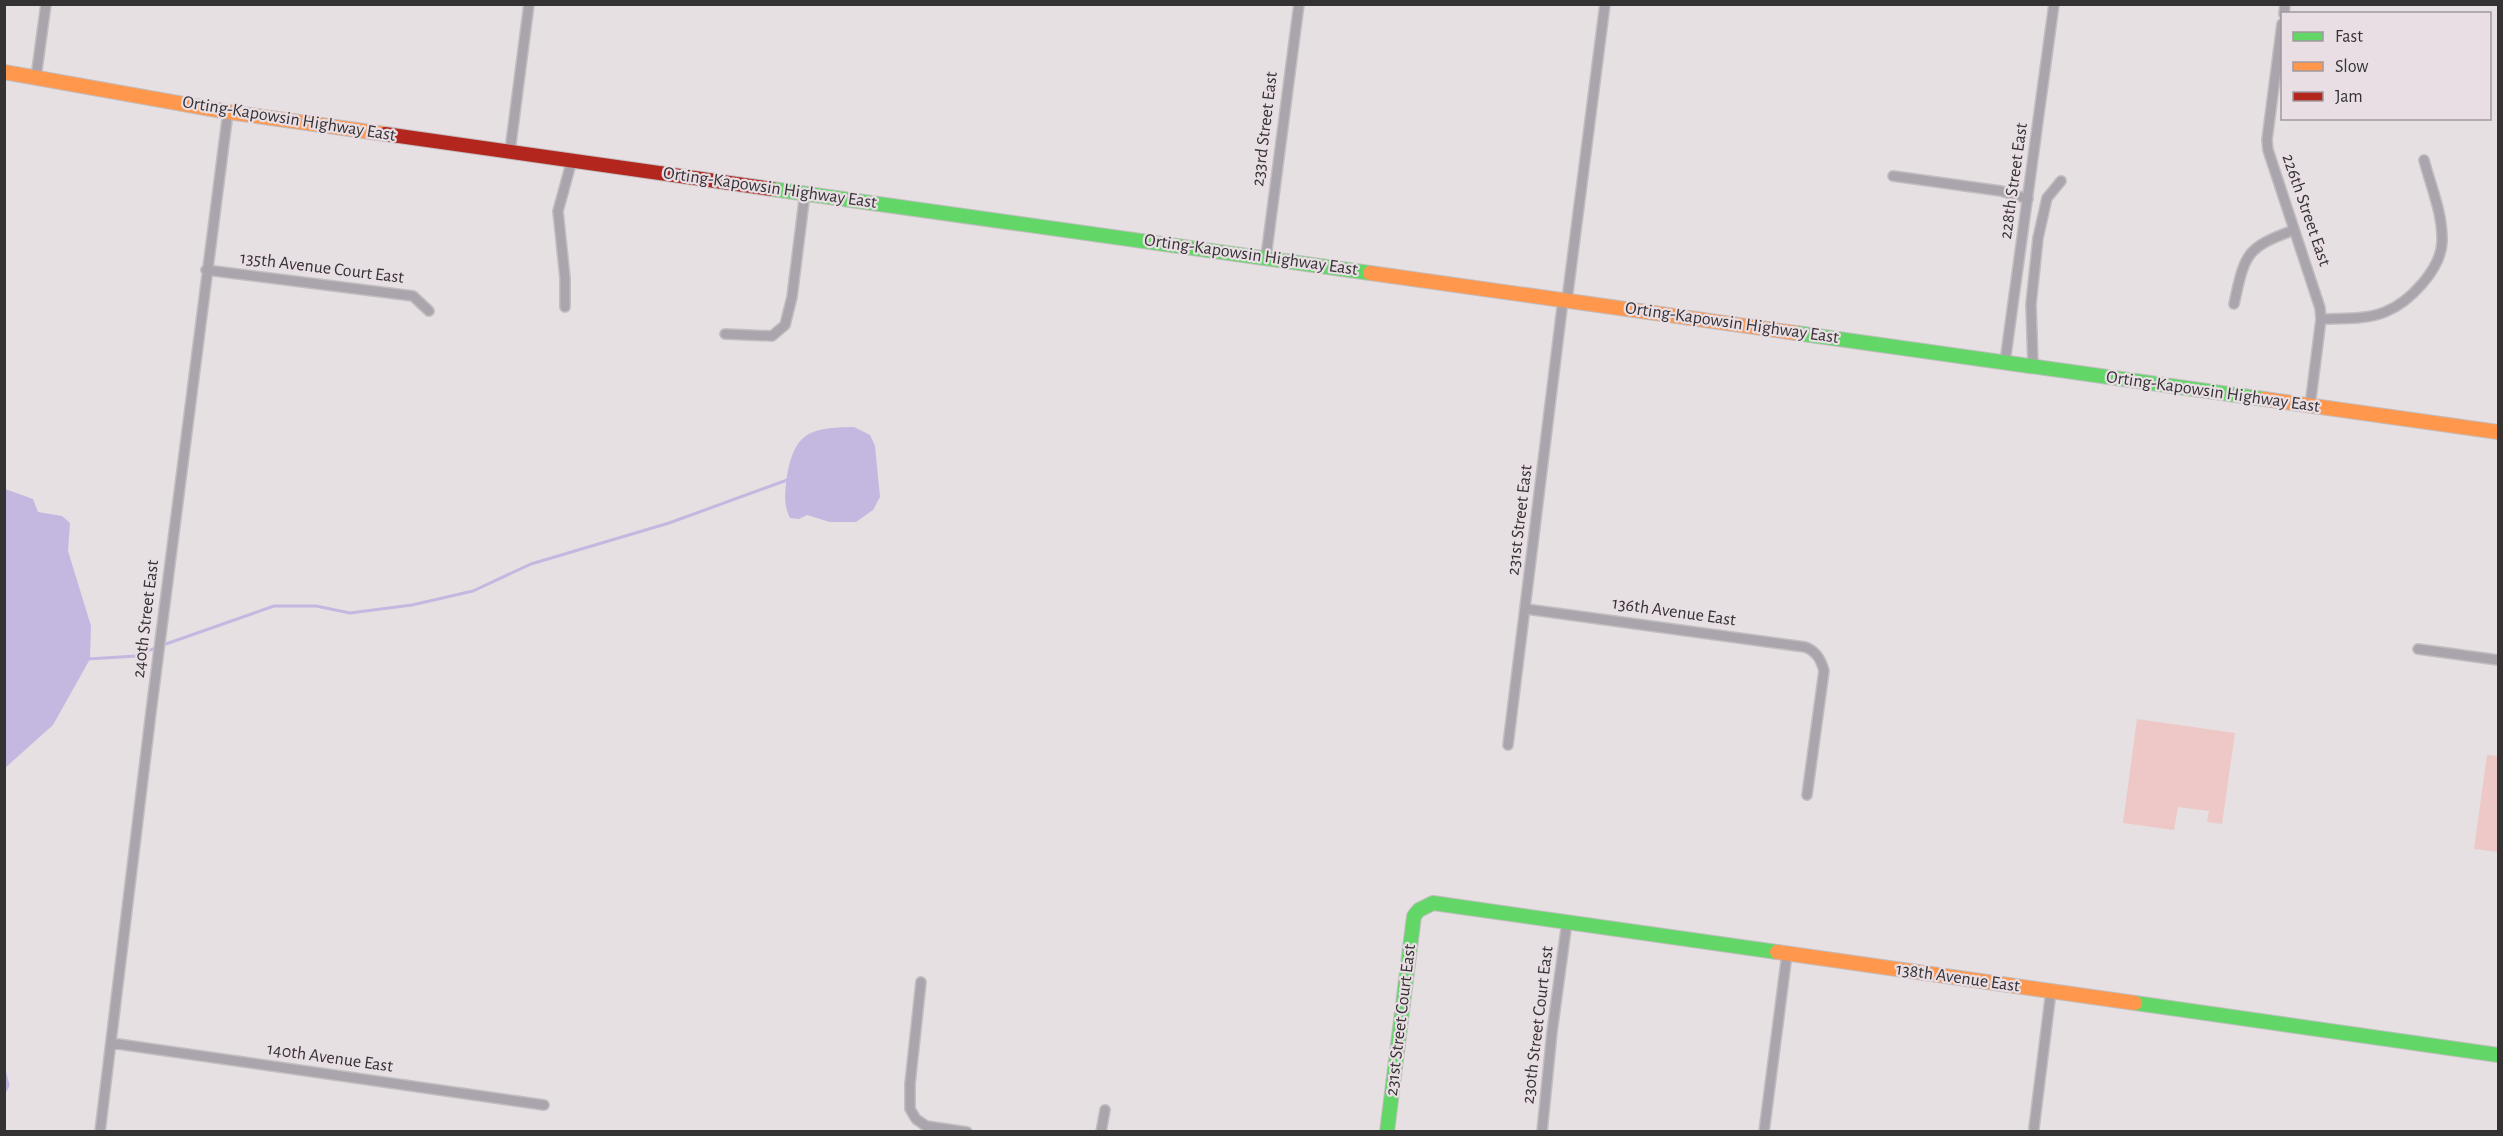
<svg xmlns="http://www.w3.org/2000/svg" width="2503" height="1136" viewBox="0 0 2503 1136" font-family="'Alegreya Sans',sans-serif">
	<rect width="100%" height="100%" fill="#e6e0e3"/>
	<!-- green -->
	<path fill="#edc8c6" d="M2137,719L2235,733L2222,824L2207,822L2209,811L2178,807L2174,830L2123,823Z
		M2487,755L2498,756V852L2474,849Z"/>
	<!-- water -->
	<path fill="#c4b8e0" d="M854,427L870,435L875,446L880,497L873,510L856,522H830L807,515L799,519L790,518C783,504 785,492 787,476C795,431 811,428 854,427Z
		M5,489L33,499L38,512L62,516L70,523L68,551L91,626L90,659L53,725L5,768Z"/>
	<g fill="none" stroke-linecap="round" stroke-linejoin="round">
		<!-- stream -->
		<path stroke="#c4b8e0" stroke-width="3" d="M163,645L274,606H316L350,613L412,605L473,591L531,564L669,523L790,479
			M87,659L137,656L157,647
			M4,982V987
			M4,1070L8,1085L4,1093"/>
		<!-- street casing -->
		<g stroke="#c2bec0" stroke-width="12">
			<path id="street" d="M2284,14L2285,4
				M2282,24L2267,140L2268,150L2320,308L2321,319L2310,406
				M36,77L46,4
				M510,151L529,4
				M1893,176L2001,191L2028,199
				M1266,257L1299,4
				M206,270L413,296L429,311
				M1567,300L1605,4
				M2234,304C2245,254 2245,248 2294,230
				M565,307V278L558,211L572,160
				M2321,319C2342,318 2365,320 2385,312C2410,302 2441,269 2442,242C2443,214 2431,187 2424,160
				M725,334L772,336L785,325L792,297L805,193
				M2005,362L2054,4
				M2033,366L2031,304L2038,238L2047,198L2061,181
				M1526,609L1805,647C1816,651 1821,659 1824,671L1807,795
				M2418,649L2498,660
				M1508,745L1563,300
				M921,982L910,1084V1109L916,1119L926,1126L967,1132
				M111,1043L544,1105
				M2034,1128L2051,991
				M100,1132L151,712L228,112
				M1101,1132L1105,1110
				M1542,1132L1552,1032L1567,922
				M1764,1132L1787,954"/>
		</g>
		<!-- fast casing -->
		<g stroke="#c2bec0" stroke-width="16">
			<path id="fast" d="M772,189L1370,273
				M1796,333L2264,399
				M2135,1003L2498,1055
				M1387,1132L1414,916L1419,910L1433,903L1777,952"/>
		</g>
		<!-- slow casing -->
		<g stroke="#c2bec0" stroke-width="16">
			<path id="slow" d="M4,72L228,112L385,134
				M1370,273L1796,333
				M2264,399L2498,432
				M1777,952L2135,1003"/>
		</g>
		<!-- jam casing -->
		<g stroke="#c2bec0" stroke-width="16">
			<path id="jam" d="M385,134L772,189"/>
		</g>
		<!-- street -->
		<use href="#street" stroke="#aaa5ac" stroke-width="9"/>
		<!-- fast -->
		<use href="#fast" stroke="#63d668" stroke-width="14"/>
		<!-- slow -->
		<use href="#slow" stroke="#ff974d" stroke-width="14"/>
		<!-- jam -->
		<use href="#jam" stroke="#b3261e" stroke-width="14"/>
	</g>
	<g text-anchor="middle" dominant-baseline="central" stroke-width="4.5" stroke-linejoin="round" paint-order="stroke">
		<!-- street labels -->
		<g font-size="18" fill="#353234" stroke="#e8dee4">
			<text transform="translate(289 119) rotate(9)">Orting-Kapowsin Highway East</text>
			<text transform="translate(1265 129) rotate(-83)">233rd Street East</text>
			<text transform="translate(2014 181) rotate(-82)">228th Street East</text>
			<text transform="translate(770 188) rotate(8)">Orting-Kapowsin Highway East</text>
			<text transform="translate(2306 210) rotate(71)">226th Street East</text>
			<text transform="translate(1251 255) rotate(8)">Orting-Kapowsin Highway East</text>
			<text transform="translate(322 268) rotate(7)">135th Avenue Court East</text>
			<text transform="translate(1732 323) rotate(8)">Orting-Kapowsin Highway East</text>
			<text transform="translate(2213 392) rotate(8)">Orting-Kapowsin Highway East</text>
			<text transform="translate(1520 520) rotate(-83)">231st Street East</text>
			<text transform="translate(1674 612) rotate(8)">136th Avenue East</text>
			<text transform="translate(146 619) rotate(-83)">240th Street East</text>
			<text transform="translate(1958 978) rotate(8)">138th Avenue East</text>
			<text transform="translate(1401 1020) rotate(-83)">231st Street Court East</text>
			<text transform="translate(1538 1025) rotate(-83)">230th Street Court East</text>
			<text transform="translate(330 1058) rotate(8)">140th Avenue East</text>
		</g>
	</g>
	<!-- border -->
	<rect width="2503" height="1136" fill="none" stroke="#353234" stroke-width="12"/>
	<!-- legend -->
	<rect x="2281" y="12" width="210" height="108" fill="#e8dee4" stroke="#a0999e" stroke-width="1.5"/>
	<rect x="2293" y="32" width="30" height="9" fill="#63d668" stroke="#a0999e" stroke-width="1.5"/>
	<text x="2335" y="42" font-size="18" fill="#353234">Fast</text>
	<rect x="2293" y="62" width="30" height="9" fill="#ff974d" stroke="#a0999e" stroke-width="1.5"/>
	<text x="2335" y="72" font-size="18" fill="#353234">Slow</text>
	<rect x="2293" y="92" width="30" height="9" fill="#b3261e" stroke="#a0999e" stroke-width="1.5"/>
	<text x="2335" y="102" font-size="18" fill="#353234">Jam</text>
</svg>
